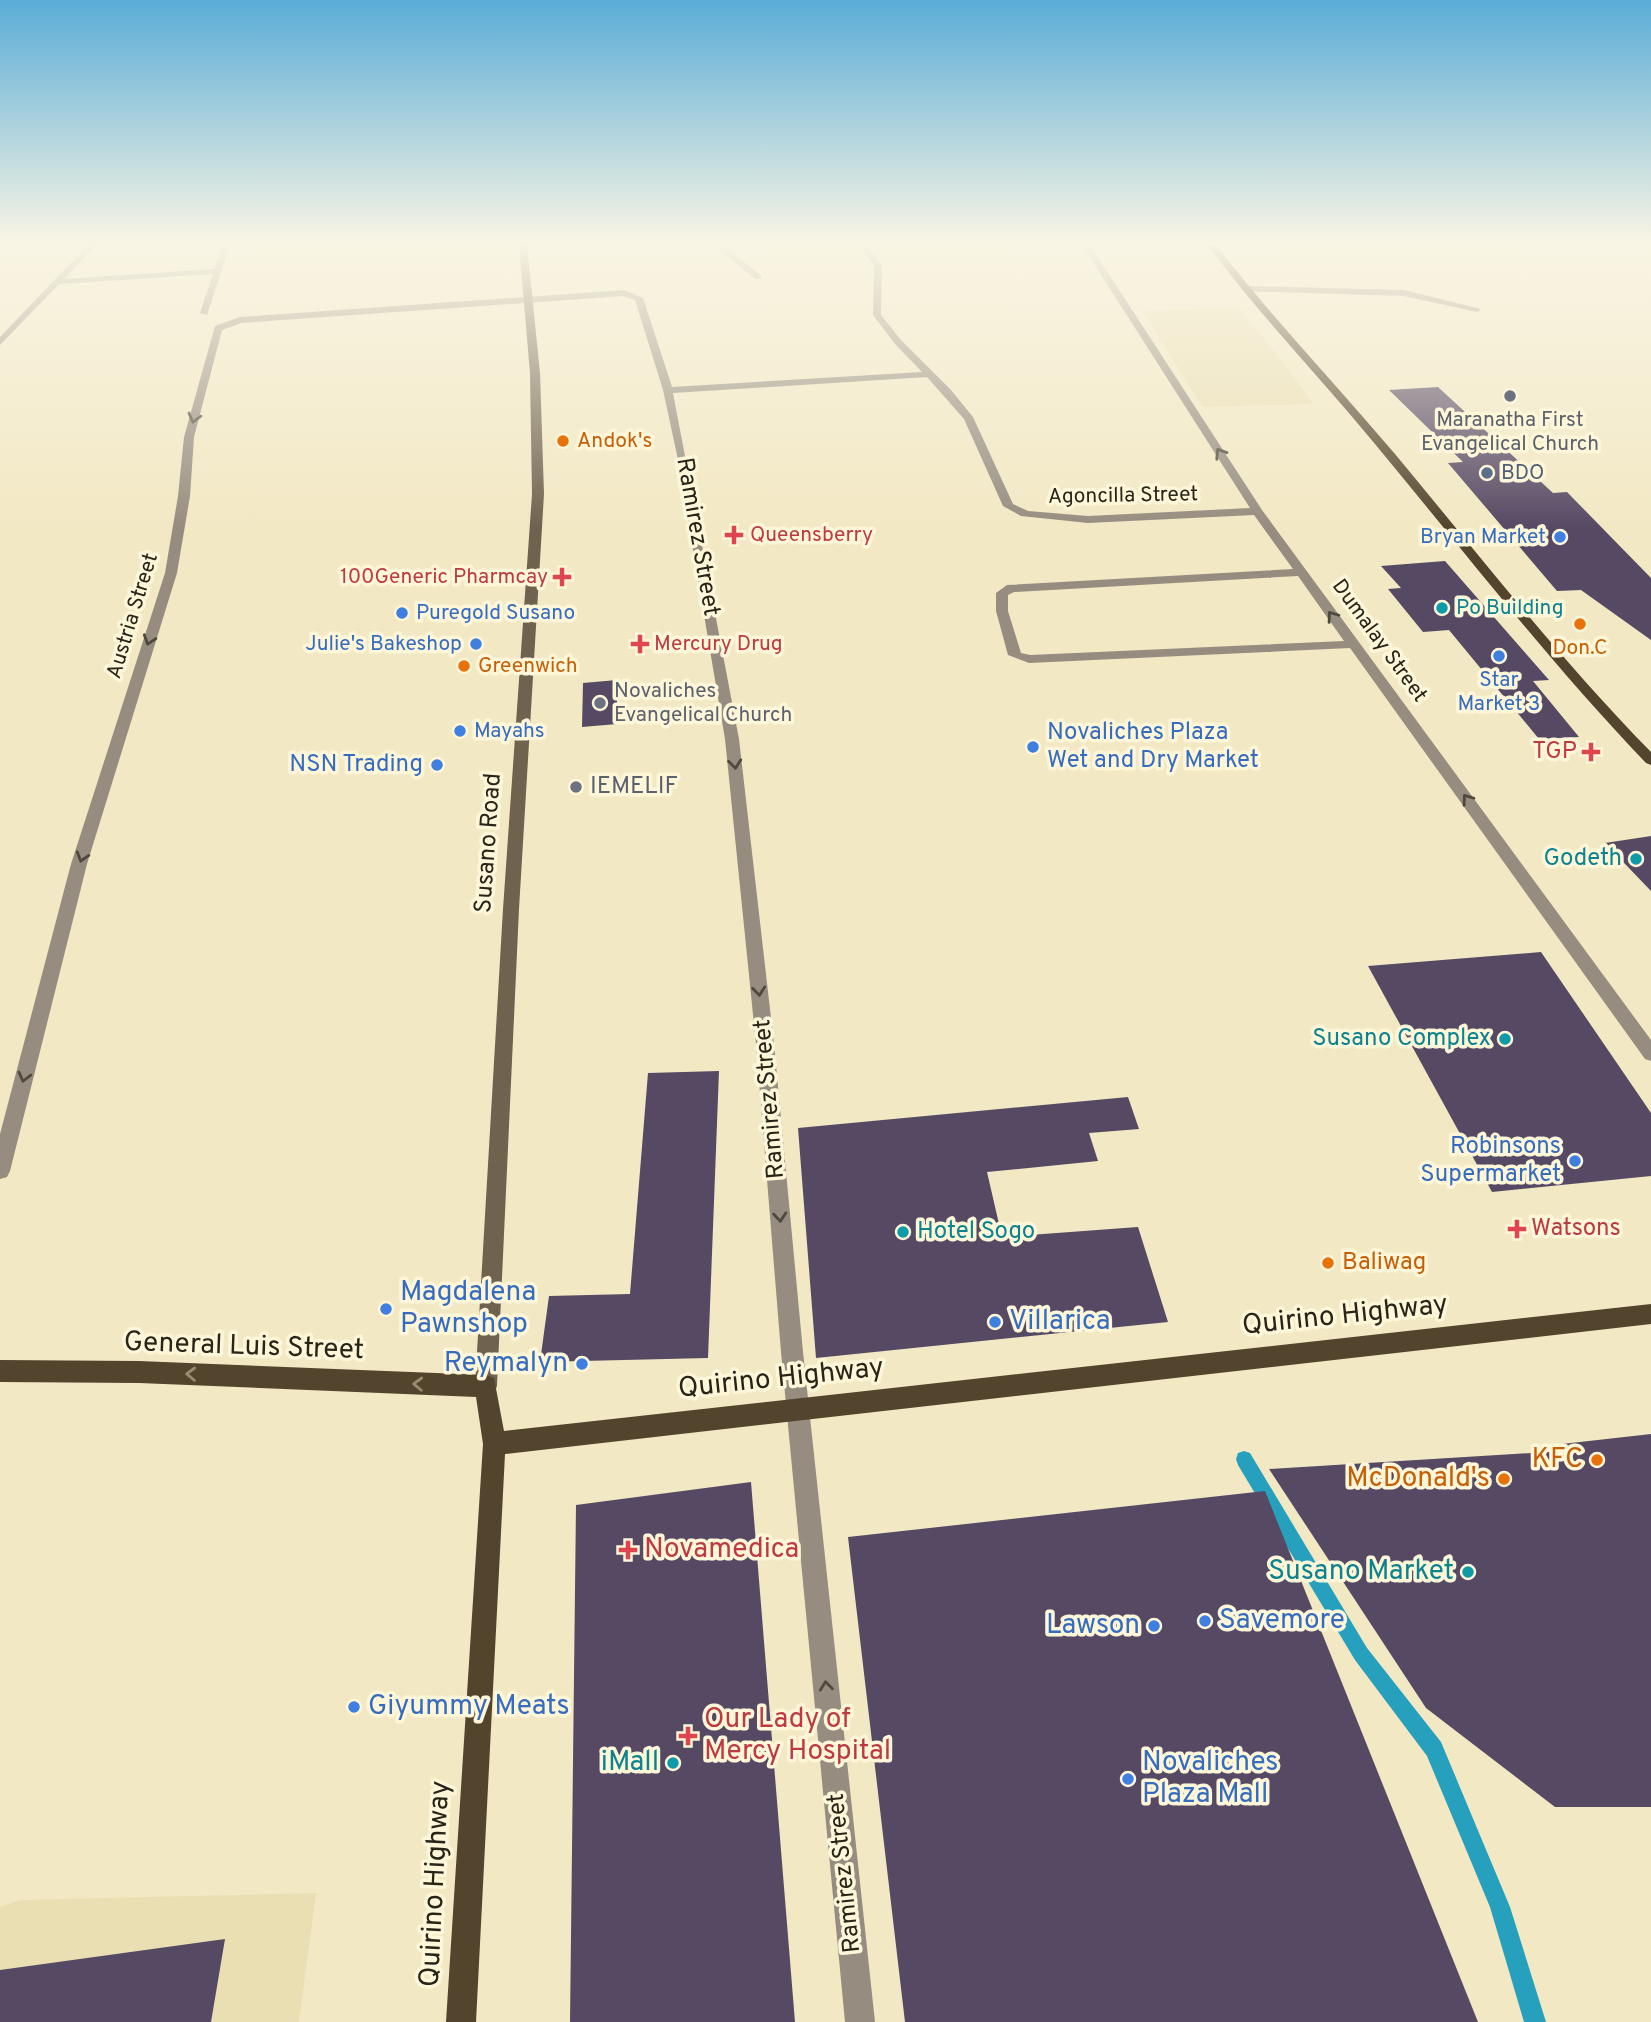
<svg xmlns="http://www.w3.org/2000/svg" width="1651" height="2022" viewBox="0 0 1651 2022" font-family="Overpass,sans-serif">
	<rect width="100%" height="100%" fill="#f2e8c4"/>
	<!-- built -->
	<path fill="#eadeb3" d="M1240,308L1287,368L1313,404L1203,407L1142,311Z
		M316,1893L299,2022H0V1907L20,1900Z"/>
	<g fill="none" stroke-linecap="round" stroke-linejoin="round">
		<!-- stream -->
		<path fill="#26a0bd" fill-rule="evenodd" d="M1244,1451L1250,1453L1367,1648L1441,1742L1510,1907L1546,2022H1524L1490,1907L1427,1756L1355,1660L1238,1465L1236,1459L1238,1453Z"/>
	</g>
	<!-- building -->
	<path fill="#564964" d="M1438,387L1553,493L1567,492L1651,578V640L1581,590L1557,591L1448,463L1463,462L1389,390Z
		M1445,561L1549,680L1533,681L1579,737L1539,739L1449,630L1423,632L1388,589L1401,588L1381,566Z
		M617,680V724L582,727L583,683Z
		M1651,836V891L1605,843Z
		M1541,952L1651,1113V1176L1492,1192L1368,966Z
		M719,1071L708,1358L540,1362L549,1296L630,1294L648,1073Z
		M1128,1097L1139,1129L1089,1133L1098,1161L987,1172L1002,1237L1138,1227L1168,1322L816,1358L798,1128Z
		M1651,1434V1807H1555L1426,1708L1269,1469L1565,1451L1562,1444Z
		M751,1482L795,2022H570L576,1505Z
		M1265,1491L1478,2022H905L848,1537Z
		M225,1939L211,2022H0V1970Z"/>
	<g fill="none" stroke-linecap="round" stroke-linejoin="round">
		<!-- minor -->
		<path fill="#968d80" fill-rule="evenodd" d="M88,245H96L64,279L214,269L222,245H230L207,315L200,313L213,274L59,284L0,345V337Z
			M714,245H722L761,275V279H755Z
			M858,245H866L882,265L881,315L901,340L951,390L973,417L1013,504L1028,511L1088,516L1250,508L1082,245H1090L1262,510L1651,1040V1061L1645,1059L1350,648L1029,663L1008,655L996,611V593L1007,585L1293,569L1254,515L1088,523L1021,516L1003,506L964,419L927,377L673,393L739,739L774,1044L803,1352L875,2022H845L781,1352L756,1044L725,739L677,455L663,390L635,300L623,296L241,323L222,330L194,437L190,496L177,573L87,864L10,1171L7,1177L0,1179V1134L71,864L165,573L178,496L184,437L215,326L240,317L624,290L643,298L672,387L922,372L895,344L873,315L874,265ZM1298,576L1344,641L1030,655L1021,653L1008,611V595L1014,592Z
			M1246,286L1404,290L1481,309L1477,312L1404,296L1243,291Z"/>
		<!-- secondary -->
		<path fill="#6f624f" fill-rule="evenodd" d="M519,245H527L540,373L544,494L519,909L497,1386L494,1394L486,1397L478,1394L475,1386L503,909L532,494L530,373Z"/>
		<!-- primary -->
		<path fill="#53442d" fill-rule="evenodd" d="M1208,245H1216C1272,318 1336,384 1395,454C1479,555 1559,658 1651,752V765L1646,763C1549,662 1464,551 1375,444C1320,377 1259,315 1208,245Z
			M1651,1304V1324L505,1454L476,2022H446L483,1444L476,1397L139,1383L0,1382V1360L139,1361L486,1375L494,1378L504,1431Z"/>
	</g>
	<!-- one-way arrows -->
	<defs><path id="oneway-chevron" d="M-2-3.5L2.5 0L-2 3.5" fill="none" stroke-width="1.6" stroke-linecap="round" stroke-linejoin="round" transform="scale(1.75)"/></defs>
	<g stroke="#4e493c">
		<use href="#oneway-chevron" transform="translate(194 418) rotate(105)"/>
		<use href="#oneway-chevron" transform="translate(1220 453) rotate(-123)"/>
		<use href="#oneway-chevron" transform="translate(1332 616) rotate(-126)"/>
		<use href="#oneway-chevron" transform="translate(149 640) rotate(108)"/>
		<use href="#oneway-chevron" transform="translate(735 764) rotate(84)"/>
		<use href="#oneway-chevron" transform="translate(1467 799) rotate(-126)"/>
		<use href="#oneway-chevron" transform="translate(82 857) rotate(107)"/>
		<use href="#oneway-chevron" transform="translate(759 991) rotate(84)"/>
		<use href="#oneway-chevron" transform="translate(24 1077) rotate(104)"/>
		<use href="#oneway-chevron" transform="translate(780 1217) rotate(85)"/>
		<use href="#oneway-chevron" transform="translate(826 1686) rotate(-96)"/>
	</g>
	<g stroke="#978b72">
		<use href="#oneway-chevron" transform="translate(191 1374) rotate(-178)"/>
		<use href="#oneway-chevron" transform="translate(418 1384) rotate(-178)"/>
	</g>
	<!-- sky -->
	<linearGradient id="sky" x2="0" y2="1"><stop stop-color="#5aacd7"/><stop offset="0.46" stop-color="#f9f5e4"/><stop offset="1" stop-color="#f9f5e4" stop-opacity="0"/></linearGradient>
	<rect width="1651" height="528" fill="url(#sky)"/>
	<!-- markers -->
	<g fill="#6b7280" stroke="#fef6d9" stroke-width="2.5">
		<circle cx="1510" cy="396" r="7"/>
		<circle cx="600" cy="703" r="7"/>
		<circle cx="576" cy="787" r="7"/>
	</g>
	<g fill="#e8710a" stroke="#fef6d9" stroke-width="2.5">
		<circle cx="563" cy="441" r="7"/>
		<circle cx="1580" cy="624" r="7"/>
		<circle cx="464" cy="666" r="7"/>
		<circle cx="1328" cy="1263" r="7"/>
		<circle cx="1597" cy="1460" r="7"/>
		<circle cx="1504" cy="1479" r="7"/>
	</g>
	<circle fill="#5c6f8a" stroke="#fef6d9" stroke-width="2.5" cx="1487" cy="473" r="7"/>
	<g fill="#e0444e" stroke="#fef6d9" stroke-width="2.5">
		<path d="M730.5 524.5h7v7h7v7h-7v7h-7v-7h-7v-7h7z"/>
		<path d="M558.5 566.5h7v7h7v7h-7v7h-7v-7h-7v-7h7z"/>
		<path d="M636.5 633.5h7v7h7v7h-7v7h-7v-7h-7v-7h7z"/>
		<path d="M1587.5 741.5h7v7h7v7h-7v7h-7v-7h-7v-7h7z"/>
		<path d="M1513.5 1218.5h7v7h7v7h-7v7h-7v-7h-7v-7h7z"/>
		<path d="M624.5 1539.5h7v7h7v7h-7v7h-7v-7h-7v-7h7z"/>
		<path d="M684.5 1725.5h7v7h7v7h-7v7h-7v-7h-7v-7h7z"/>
	</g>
	<g fill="#3f7fe0" stroke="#fef6d9" stroke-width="2.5">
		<circle cx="1560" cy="537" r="7"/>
		<circle cx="402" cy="613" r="7"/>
		<circle cx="476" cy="644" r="7"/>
		<circle cx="1499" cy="656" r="7"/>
		<circle cx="460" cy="731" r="7"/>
		<circle cx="1033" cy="747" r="7"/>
		<circle cx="437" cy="765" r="7"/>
		<circle cx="1575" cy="1161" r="7"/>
		<circle cx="386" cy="1309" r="7"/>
		<circle cx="995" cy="1322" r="7"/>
		<circle cx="582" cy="1364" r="7"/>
		<circle cx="1205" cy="1621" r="7"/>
		<circle cx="1154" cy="1626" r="7"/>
		<circle cx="354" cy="1707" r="7"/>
		<circle cx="1128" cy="1779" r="7"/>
	</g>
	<g fill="#0f9aa8" stroke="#fef6d9" stroke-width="2.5">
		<circle cx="1442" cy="608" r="7"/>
		<circle cx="1636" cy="859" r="7"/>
		<circle cx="1505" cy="1039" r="7"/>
		<circle cx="903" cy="1232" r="7"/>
		<circle cx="1468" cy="1572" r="7"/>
		<circle cx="673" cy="1763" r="7"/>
	</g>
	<g text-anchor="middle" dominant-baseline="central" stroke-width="7" stroke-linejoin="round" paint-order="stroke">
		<!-- far-worship labels -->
		<g font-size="21" fill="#5b616d" stroke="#fef6d9">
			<text x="1510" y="420">Maranatha First<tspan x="1510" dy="24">Evangelical Church</tspan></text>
			<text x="614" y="691" text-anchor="start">Novaliches<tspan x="614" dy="24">Evangelical Church</tspan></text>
		</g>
		<!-- far-food labels -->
		<g font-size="21" fill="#c56008" stroke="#fef6d9" text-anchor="start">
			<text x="577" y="441">Andok's</text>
			<text x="1580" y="648" text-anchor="middle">Don.C</text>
			<text x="478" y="666">Greenwich</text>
		</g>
		<!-- far-service labels -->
		<g font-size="21" fill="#4e5e75" stroke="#fef6d9" text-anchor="start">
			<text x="1501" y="473">BDO</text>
		</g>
		<!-- far-street labels -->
		<g font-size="21" fill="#282417" stroke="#fef6d9">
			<text transform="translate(1123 496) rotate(-1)">Agoncilla Street</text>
			<text transform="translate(133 616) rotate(-73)">Austria Street</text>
			<text transform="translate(1379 641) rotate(54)">Dumalay Street</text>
		</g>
		<!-- far-health labels -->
		<g font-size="21" fill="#be3a42" stroke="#fef6d9" text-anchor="start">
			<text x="750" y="535">Queensberry</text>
			<text x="548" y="577" text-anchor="end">100Generic Pharmcay</text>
			<text x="654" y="644">Mercury Drug</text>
		</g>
		<!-- far-shop labels -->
		<g font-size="21" fill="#366cbe" stroke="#fef6d9" text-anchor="end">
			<text x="1546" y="537">Bryan Market</text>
			<text x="416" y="613" text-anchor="start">Puregold Susano</text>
			<text x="462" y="644">Julie's Bakeshop</text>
			<text x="1499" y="680" text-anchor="middle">Star<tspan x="1499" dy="24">Market 3</tspan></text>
			<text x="474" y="731" text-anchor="start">Mayahs</text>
		</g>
		<!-- far-culture labels -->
		<g font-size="21" fill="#0d838f" stroke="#fef6d9" text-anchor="start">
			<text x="1456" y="608">Po Building</text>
		</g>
		<!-- street labels -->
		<g font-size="24" fill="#282417" stroke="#fef6d9">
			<text transform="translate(697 537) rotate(80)">Ramirez Street</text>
			<text transform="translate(489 843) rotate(-86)">Susano Road</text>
			<text transform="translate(770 1099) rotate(-95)">Ramirez Street</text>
			<text transform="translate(845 1873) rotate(-96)">Ramirez Street</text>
		</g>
		<!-- shop labels -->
		<g font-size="24" fill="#366cbe" stroke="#fef6d9" text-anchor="end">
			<text x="1047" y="733" text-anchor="start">Novaliches Plaza<tspan x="1047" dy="28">Wet and Dry Market</tspan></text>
			<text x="423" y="765">NSN Trading</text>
			<text x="1561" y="1147">Robinsons<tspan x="1561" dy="28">Supermarket</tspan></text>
		</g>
		<!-- health labels -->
		<g font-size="24" fill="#be3a42" stroke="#fef6d9" text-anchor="end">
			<text x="1577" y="752">TGP</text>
			<text x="1531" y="1229" text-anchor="start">Watsons</text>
		</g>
		<!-- worship labels -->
		<g font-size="24" fill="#5b616d" stroke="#fef6d9" text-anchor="start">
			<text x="590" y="787">IEMELIF</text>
		</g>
		<!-- culture labels -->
		<g font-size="24" fill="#0d838f" stroke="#fef6d9" text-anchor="end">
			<text x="1622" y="859">Godeth</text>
			<text x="1491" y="1039">Susano Complex</text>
			<text x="917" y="1232" text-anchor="start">Hotel Sogo</text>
		</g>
		<!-- food labels -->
		<g font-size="24" fill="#c56008" stroke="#fef6d9" text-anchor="start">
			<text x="1342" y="1263">Baliwag</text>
		</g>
		<!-- near-shop labels -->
		<g font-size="28" fill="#366cbe" stroke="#fef6d9" text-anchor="start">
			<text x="400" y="1293">Magdalena<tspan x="400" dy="32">Pawnshop</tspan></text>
			<text x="1009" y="1322">Villarica</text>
			<text x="568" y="1364" text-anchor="end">Reymalyn</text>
			<text x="1219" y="1621">Savemore</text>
			<text x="1140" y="1626" text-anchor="end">Lawson</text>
			<text x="368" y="1707">Giyummy Meats</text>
			<text x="1142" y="1763">Novaliches<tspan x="1142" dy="32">Plaza Mall</tspan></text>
		</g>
		<!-- near-street labels -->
		<g font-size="28" fill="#282417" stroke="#fef6d9">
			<text transform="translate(1345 1316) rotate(-6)">Quirino Highway</text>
			<text transform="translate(244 1347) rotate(2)">General Luis Street</text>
			<text transform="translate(781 1379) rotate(-6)">Quirino Highway</text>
			<text transform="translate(436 1884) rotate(-87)">Quirino Highway</text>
		</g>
		<!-- near-food labels -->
		<g font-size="28" fill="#c56008" stroke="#fef6d9" text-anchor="end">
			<text x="1583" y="1460">KFC</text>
			<text x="1490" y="1479">McDonald's</text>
		</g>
		<!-- near-health labels -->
		<g font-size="28" fill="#be3a42" stroke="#fef6d9" text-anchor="start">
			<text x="644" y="1550">Novamedica</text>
			<text x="704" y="1720">Our Lady of<tspan x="704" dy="32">Mercy Hospital</tspan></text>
		</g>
		<!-- near-culture labels -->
		<g font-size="28" fill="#0d838f" stroke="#fef6d9" text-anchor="end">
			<text x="1454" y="1572">Susano Market</text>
			<text x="659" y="1763">iMall</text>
		</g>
	</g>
</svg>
